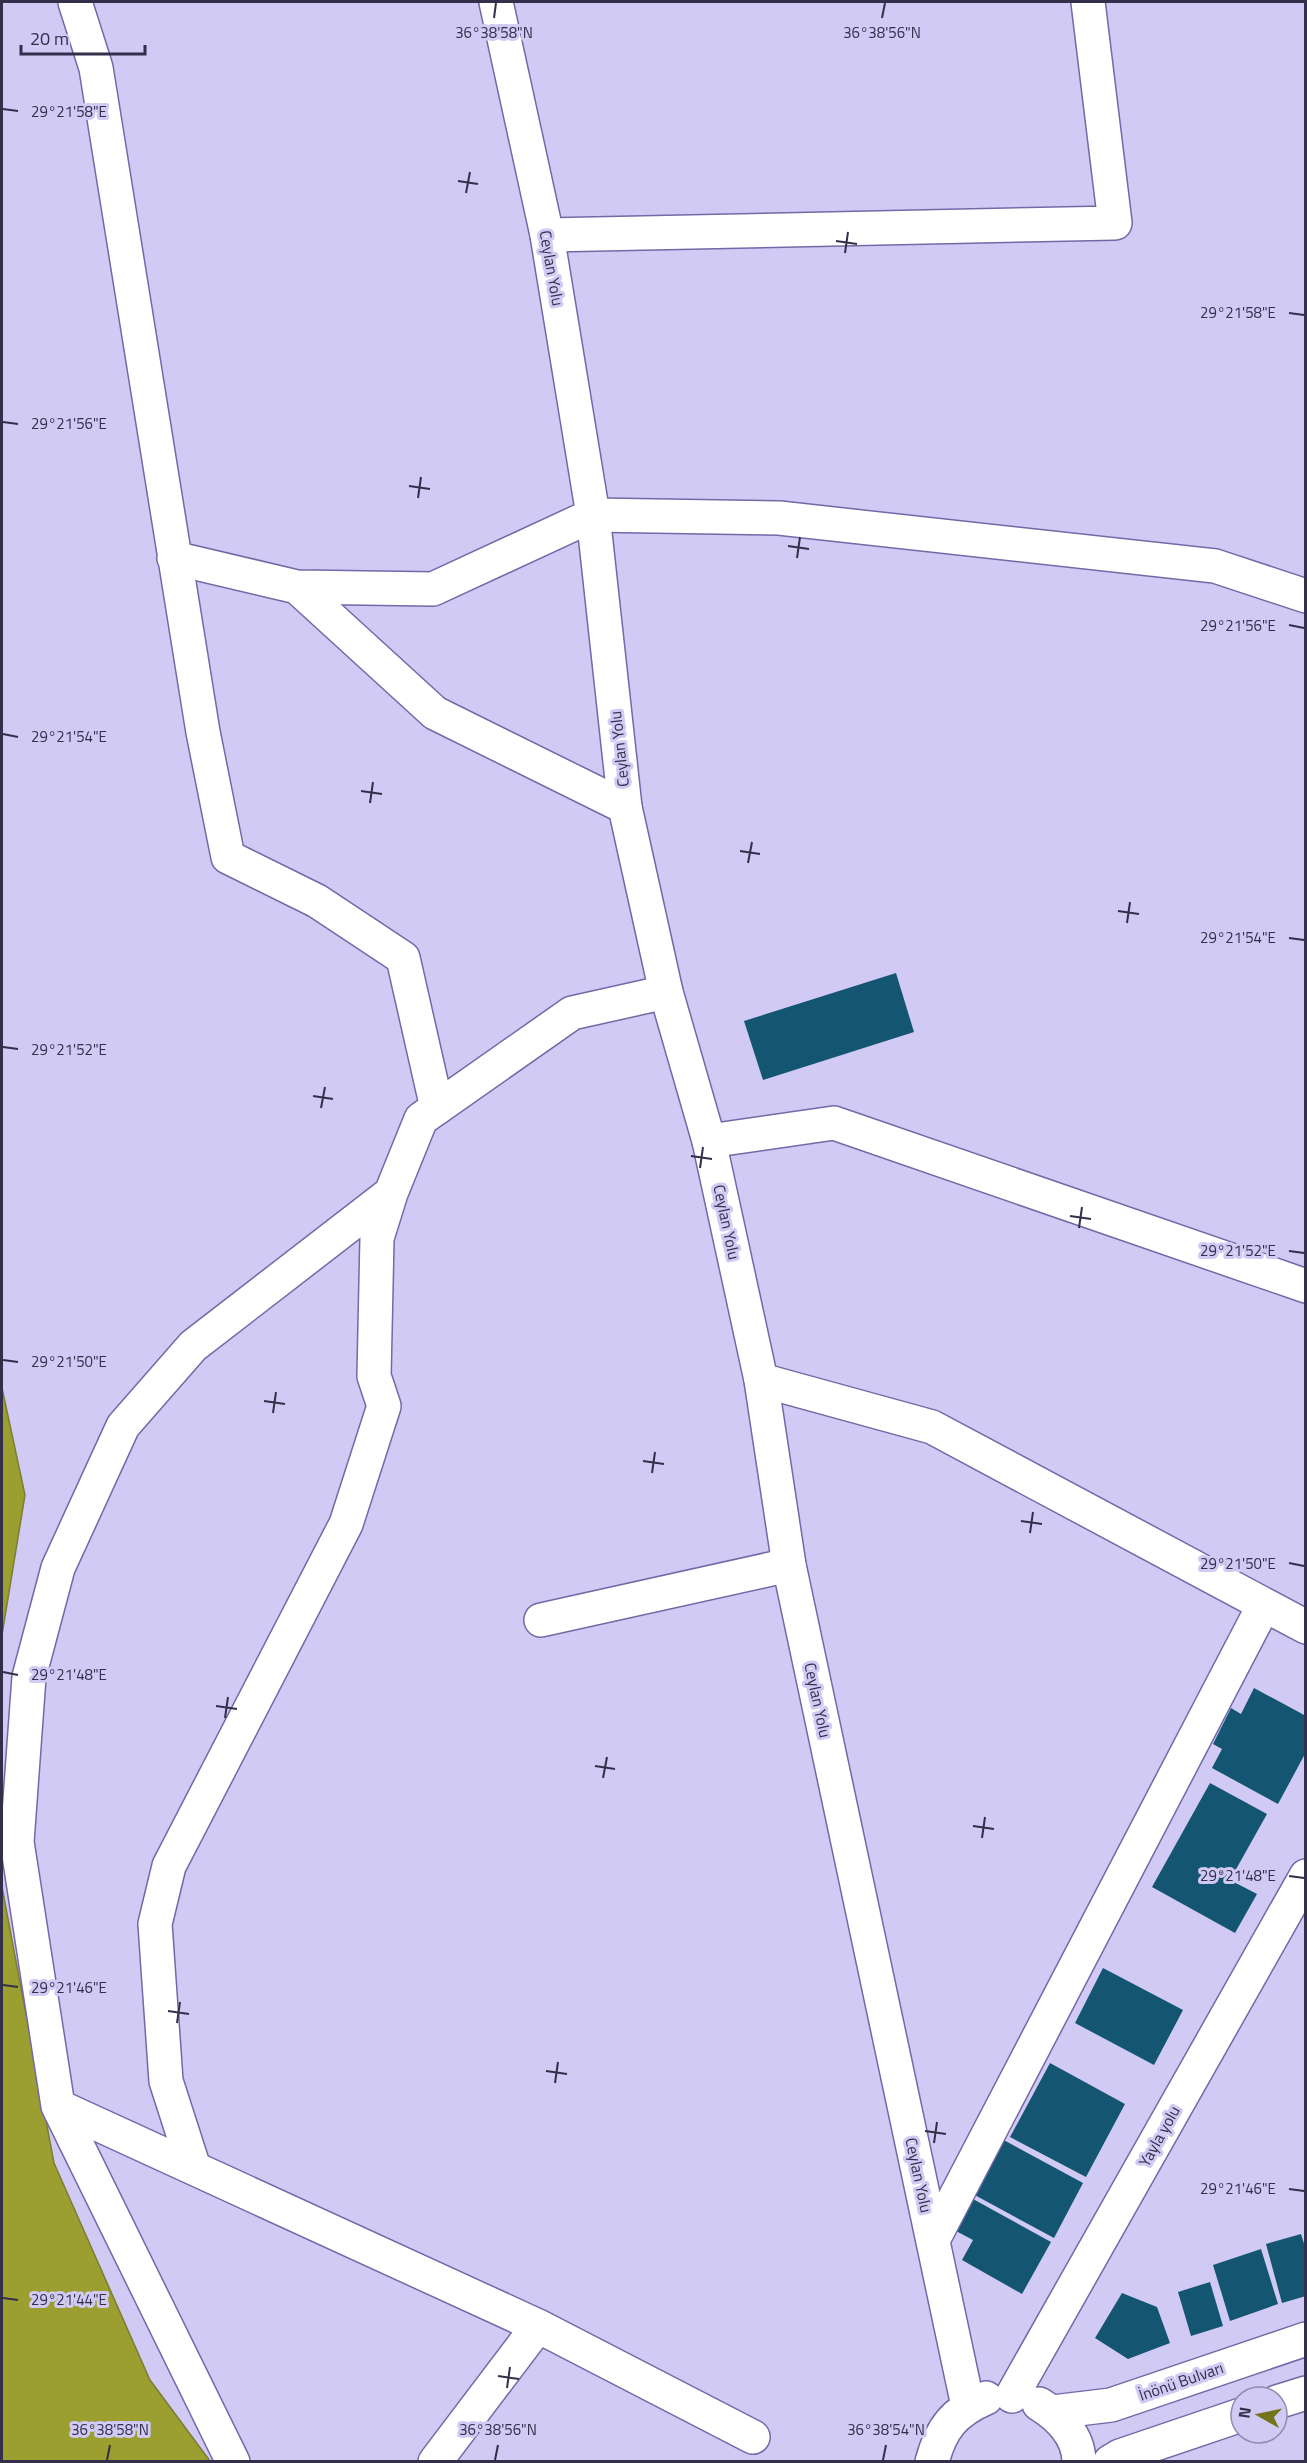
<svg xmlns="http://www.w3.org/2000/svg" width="1307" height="2463" viewBox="0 0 1307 2463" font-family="'Titillium Web',sans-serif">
	<rect width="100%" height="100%" fill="#d0caf4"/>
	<!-- water -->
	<path fill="#9b9f2f" stroke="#7c7d37" stroke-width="1.5" d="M2,1388L25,1495L2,1635Z
		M2,1887L54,2163L150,2380L210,2461H2Z"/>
	<!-- building -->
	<path fill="#145571" d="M896,973L914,1032L763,1080L744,1021Z
		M1254,1688L1306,1716V1752L1278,1804L1212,1768L1222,1749L1213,1744L1231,1708L1241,1714Z
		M1210,1783L1267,1814L1230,1880L1257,1894L1235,1933L1152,1887Z
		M1103,1968L1183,2010L1154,2065L1075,2023Z
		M1050,2063L1125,2104L1086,2177L1010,2137Z
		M1000,2138L1083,2183L1054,2238L971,2193Z
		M973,2199L1051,2242L1022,2294L962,2260L973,2240L956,2231Z
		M1301,2234L1306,2250V2296L1282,2303L1266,2244Z
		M1261,2249L1278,2304L1230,2321L1213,2265Z
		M1210,2282L1223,2326L1191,2336L1178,2292Z
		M1122,2293L1157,2307L1170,2343L1128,2359L1095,2338Z"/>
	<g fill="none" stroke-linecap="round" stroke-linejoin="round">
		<!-- street casing -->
		<g stroke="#7468a7" stroke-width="36">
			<path id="street" d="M75,2L96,68L203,732L228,857L317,901L403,958L437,1108
				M547,235L1115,223L1088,2
				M174,558L297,587
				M625,807L435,713L297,587L433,589L593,515L779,518L1215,566L1306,596
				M709,1141L834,1123L1306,1286
				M761,1380L932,1427L1306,1627
				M541,1620L789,1565
				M58,2106L538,2326L753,2437
				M194,2168L166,2081L155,1924L169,1866L346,1524L384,1406L374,1376L377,1238L391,1193L421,1119L572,1013L666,992
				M933,2240L1264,1605
				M233,2462L58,2106L17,1842L29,1677L58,1568L123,1426L193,1346L391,1193
				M435,2462L538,2326"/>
		</g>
		<!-- secondary casing -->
		<g stroke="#7468a7" stroke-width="36">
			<path id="secondary" d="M496,2L547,235L593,515L625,807L666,992L709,1141L761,1380L789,1565L968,2406
				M1012,2396L1306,1876
				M1277,2402L1306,2393
				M1039,2404C1059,2416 1079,2436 1079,2462
				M1053,2412L1111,2405L1306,2339
				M932,2462C941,2428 954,2412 986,2398
				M1110,2462L1120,2456L1241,2415"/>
		</g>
		<!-- street -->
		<use href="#street" stroke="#fff" stroke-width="33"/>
		<!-- secondary -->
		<use href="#secondary" stroke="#fff" stroke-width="33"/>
	</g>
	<!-- ticks -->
	<path fill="none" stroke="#332f4a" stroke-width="2" d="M494,18L496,3M882,18L885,3M3,109L18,111M458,181L478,184M466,193L470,172M836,241L857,244M845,253L848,232M1289,313L1304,315M3,422L18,424M409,486L430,489M418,498L421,477M788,546L809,549M797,558L800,537M1289,625L1304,628M3,734L18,737M361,791L382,794M370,803L373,782M740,851L760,854M748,863L752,842M1118,911L1139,914M1127,923L1130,902M1289,938L1304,940M3,1047L18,1049M313,1096L333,1099M321,1108L325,1087M691,1156L712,1159M700,1168L703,1147M1070,1216L1091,1219M1079,1228L1082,1207M1289,1251L1304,1253M3,1360L18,1362M264,1401L285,1404M273,1413L276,1392M643,1461L664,1464M652,1473L655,1452M1021,1521L1042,1524M1030,1533L1033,1512M1289,1563L1304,1566M3,1672L18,1675M216,1706L237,1709M225,1718L228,1697M595,1766L615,1769M603,1778L607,1757M973,1826L994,1829M982,1838L985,1817M1289,1876L1304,1878M3,1985L18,1987M168,2011L189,2014M177,2023L180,2002M546,2071L567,2074M555,2083L558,2062M925,2131L946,2134M934,2143L937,2122M1289,2189L1304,2191M3,2298L18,2300M498,2376L519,2379M507,2388L510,2367M107,2460L110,2445M495,2460L498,2445M883,2460L886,2445"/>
	<g text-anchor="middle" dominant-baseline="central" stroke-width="6" stroke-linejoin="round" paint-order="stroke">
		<!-- street labels -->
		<g font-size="16" fill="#332f4a" stroke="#d0caf4">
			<text transform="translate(552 268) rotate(80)">Ceylan Yolu</text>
			<text transform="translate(619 749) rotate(-96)">Ceylan Yolu</text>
			<text transform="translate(727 1222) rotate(78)">Ceylan Yolu</text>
			<text transform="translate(818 1700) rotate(78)">Ceylan Yolu</text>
			<text transform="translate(1159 2136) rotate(-61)">Yayla yolu</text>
			<text transform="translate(919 2175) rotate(78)">Ceylan Yolu</text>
			<text transform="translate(1181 2381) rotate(-19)">İnönü Bulvarı</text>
		</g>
	</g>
	<g font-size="15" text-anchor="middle" fill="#332f4a" stroke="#d0caf4" stroke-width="6" stroke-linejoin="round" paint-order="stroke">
		<text x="494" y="38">36°38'58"N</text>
		<text x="882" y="38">36°38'56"N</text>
		<text x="69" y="117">29°21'58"E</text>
		<text x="1238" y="318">29°21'58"E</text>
		<text x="69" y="429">29°21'56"E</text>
		<text x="1238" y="631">29°21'56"E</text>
		<text x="69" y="742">29°21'54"E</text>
		<text x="1238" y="943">29°21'54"E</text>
		<text x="69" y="1055">29°21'52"E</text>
		<text x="1238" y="1256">29°21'52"E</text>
		<text x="69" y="1367">29°21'50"E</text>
		<text x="1238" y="1569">29°21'50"E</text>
		<text x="69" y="1680">29°21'48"E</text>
		<text x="1238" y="1881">29°21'48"E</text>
		<text x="69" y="1993">29°21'46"E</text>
		<text x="1238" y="2194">29°21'46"E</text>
		<text x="69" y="2305">29°21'44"E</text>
		<text x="110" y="2435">36°38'58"N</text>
		<text x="498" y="2435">36°38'56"N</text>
		<text x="886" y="2435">36°38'54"N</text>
	</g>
	<!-- border -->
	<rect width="1307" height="2463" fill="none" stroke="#332f4a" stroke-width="6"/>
	<!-- north arrow -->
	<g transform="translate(1259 2415) rotate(279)"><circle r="28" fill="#d0caf4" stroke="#918cb0" stroke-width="1.5"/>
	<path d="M0-4.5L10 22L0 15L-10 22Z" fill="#72751c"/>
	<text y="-9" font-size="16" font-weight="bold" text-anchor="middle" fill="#332f4a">N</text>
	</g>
	<!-- scale -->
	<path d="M21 45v9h124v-9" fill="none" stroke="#332f4a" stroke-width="3"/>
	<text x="30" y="45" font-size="18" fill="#332f4a" stroke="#d0caf4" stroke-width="4.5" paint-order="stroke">20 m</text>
</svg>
